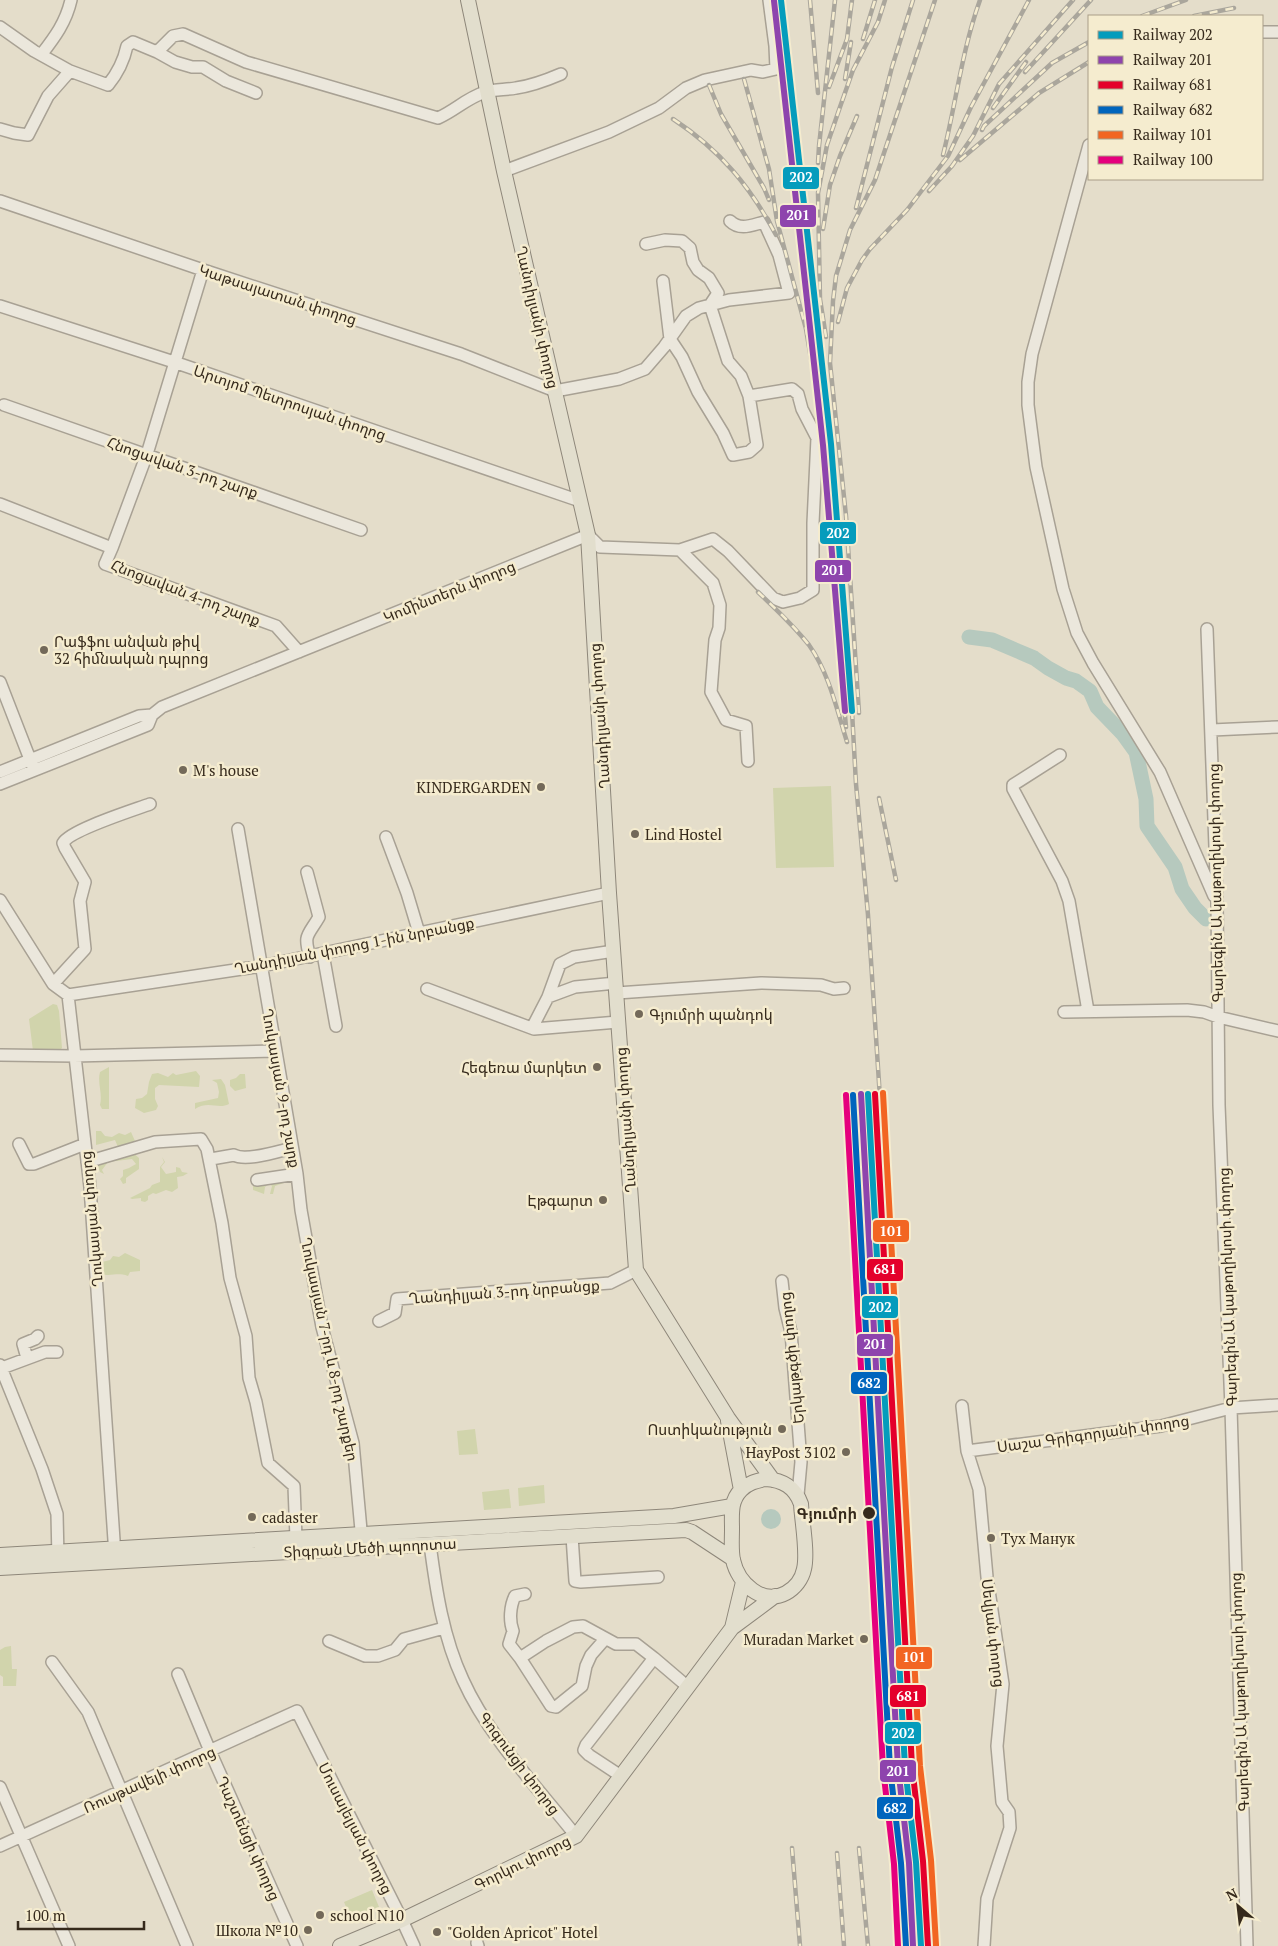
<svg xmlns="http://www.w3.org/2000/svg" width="1278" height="1946" viewBox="0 0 1278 1946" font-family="'PT Serif','Noto Sans Armenian',serif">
	<rect width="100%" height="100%" fill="#e4ddca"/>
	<!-- green -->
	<path fill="#d1d4ac" d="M831,786L834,867L776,868L773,788Z
		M53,1004L57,1005L59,1011L62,1048L59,1051H33L29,1019Z
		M109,1067V1109H102L100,1105C103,1094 97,1083 100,1072Z
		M196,1071L200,1076L199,1087L159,1085L155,1088V1099L158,1106L156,1110L144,1113L135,1108L136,1099L142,1098L147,1094L149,1082L152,1074L158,1073L168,1077L173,1073L176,1075Z
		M240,1074H245L246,1088L235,1091L230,1086V1080L236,1078Z
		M221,1079L225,1085L229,1104C218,1110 209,1100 195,1109V1103L218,1098L219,1092L217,1083L212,1080Z
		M96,1131H101L105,1136L112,1137L119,1133L125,1135L131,1132L135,1141L124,1147H118L115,1140L96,1145Z
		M131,1151L139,1158V1169L126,1178V1183L123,1184L120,1179L123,1176V1170L129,1168L136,1164L132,1159L108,1162L102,1170L104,1174L100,1172L98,1166L99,1161Z
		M162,1157L165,1162L161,1167L166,1174L176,1172V1167L180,1168L182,1172L188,1173L183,1176L177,1177L178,1188L172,1192L166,1190L156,1194L153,1193L148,1196V1200L145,1202L141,1201V1198L132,1199L130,1198L150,1188L152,1185L160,1182V1167L164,1162Z
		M263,1182L284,1183L275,1186L273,1194H270L272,1186L269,1184L265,1187L264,1194L253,1190V1185Z
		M125,1253L140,1260V1271L130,1272L128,1276C116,1272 112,1277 101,1274L99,1269L102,1262L110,1260L113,1256L119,1257Z
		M475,1429L478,1454L459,1455L457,1431Z
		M544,1485L545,1503L519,1506L518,1488Z
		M509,1489L511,1508L484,1510L482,1492Z
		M11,1646L12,1669H17L16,1686H3V1677L0,1675V1650L5,1647Z
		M372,1890L379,1907L351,1919L344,1902Z"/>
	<!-- water -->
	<path fill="#b6c9be" d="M761 1519a10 10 0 1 1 20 0a10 10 0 1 1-20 0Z"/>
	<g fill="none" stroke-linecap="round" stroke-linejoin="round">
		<!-- river -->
		<path stroke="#b6c9be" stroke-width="15" d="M969,637L992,640L1034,658L1048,668L1066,678L1076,681L1090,691L1097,707L1123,734L1136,752L1146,799L1147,826L1175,867L1182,889L1195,908L1206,919"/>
		<!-- minor casing -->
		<g stroke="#a8a194" stroke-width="14">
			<path id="minor" d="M0,27L34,51L70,71L108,85C117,74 124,60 127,46L133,42L157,52L173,36L183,34L246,62L438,118C456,110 465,99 485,92C495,89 506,90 516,88C531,86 547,80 561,74
				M1262,32H1278
				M157,52L175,62L192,67H203L226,81L256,93
				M41,55C55,37 66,22 71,0
				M0,129L14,133L28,135L48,96L70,71
				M1089,145L1032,354L1028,382V405L1036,467L1063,589L1077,633L1093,663L1160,772L1214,896
				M504,171L609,132L659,108L686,88L705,80L751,70L763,72L776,69L775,46L769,0
				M0,201L203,270L461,354L555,391L619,379L645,369L664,347L686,316L699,308L729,300L789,293L779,255L764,222C752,225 740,231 730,221
				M646,244L665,240L682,241L690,248L693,262L698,270L709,278L718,293L710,305L728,361L741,376L749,396L792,389L798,394L802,409L817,438L813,523V590L800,598L783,602L773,598L728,551L713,539L680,550
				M663,281L670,339L682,357L698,392L723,433L733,455L749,452L757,445L749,396
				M0,306L174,362L580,501
				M4,405L361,530
				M0,504L112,548L105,564L276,626L299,652
				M112,548L147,454L203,270
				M1207,629L1217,902L1219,1105L1231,1408L1247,1946
				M0,682L33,767
				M1212,730L1278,727
				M1060,755L1013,785V789L1062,881L1069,901L1088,1011
				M0,772L139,716L152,715
				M0,784L148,725L152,715L162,707L588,535L600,547L680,550L713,583L720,605L719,628L715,640L711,692L726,720L746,726L748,761
				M238,829L297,1174L301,1210L322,1327L353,1443L362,1541
				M386,837L407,893L419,933
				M307,872L319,917C308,936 303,934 310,957
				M0,900L53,984L68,995L90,1187L115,1555
				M323,954L336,1026
				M53,984L85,949L80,901L85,882L65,848L63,843C70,830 134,810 150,804
				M427,989L534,1029L618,1022
				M617,993L761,983L821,985L834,989L844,988
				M68,995L262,966L609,893
				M548,997L560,964L574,957L614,951
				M1064,1012L1187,1010L1204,1012L1218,1017L1278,1031
				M532,1028L548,997L575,987L616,983
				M0,1055L74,1056L275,1051
				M19,1144L29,1164H34L85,1144
				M211,1159L234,1155C246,1162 279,1151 292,1148
				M87,1162L155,1142L201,1139L207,1149L222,1223L230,1278L246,1336L249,1378L256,1402L268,1463L294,1486L296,1538
				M257,1180L297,1174
				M782,1281L785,1308L791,1332L801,1462L798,1495
				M379,1321L395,1313L397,1299L610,1283L636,1270
				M27,1358L23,1344L35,1339L38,1336
				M0,1365L42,1469L57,1514L58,1558
				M2,1368L45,1352H57
				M962,1406L967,1451L979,1489L987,1577L1003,1684L997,1746L1002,1802L1009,1812L1010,1828L987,1899L984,1946
				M967,1451L1161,1426L1231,1408L1278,1405
				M572,1536L575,1581L581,1582L658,1577
				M430,1544C436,1590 443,1637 463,1680C488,1736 538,1788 576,1836
				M525,1594L515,1596C510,1606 509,1621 513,1631L509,1644L520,1658L546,1641L573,1627L583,1626L616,1644H636L654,1658
				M329,1641L365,1656H378L395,1650L404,1639L444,1628
				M520,1658L551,1706L556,1707L582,1686L586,1666L591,1655L605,1639
				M52,1662L88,1712L187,1946
				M178,1674L210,1751L297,1946
				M621,1776L589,1755L584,1750L586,1745L654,1658L688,1687
				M0,1787L69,1946
				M0,1846L297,1711L402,1920L414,1946
				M477,1943L478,1946"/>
		</g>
		<!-- major casing -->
		<g stroke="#8e877a" stroke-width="16">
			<path id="major" d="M468,0L504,171L588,535L609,893L636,1270L728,1418L773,1480
				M728,1421L741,1490
				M765,1479C783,1480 795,1487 801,1504C802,1522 808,1553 804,1569C802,1579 795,1588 786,1593C762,1606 738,1583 733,1560C731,1550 732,1539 732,1529C732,1515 730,1501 741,1490C748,1483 756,1481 765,1479Z
				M0,1555L674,1516L732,1506
				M0,1568L686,1530L692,1532L733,1559
				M732,1628L743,1582
				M340,1946L402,1920L576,1836L732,1628L775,1596"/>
		</g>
		<!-- minor -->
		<use href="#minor" stroke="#ebe7dc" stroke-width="11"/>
		<!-- major -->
		<use href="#major" stroke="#e2decd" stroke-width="14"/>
		<!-- rail casing -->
		<g stroke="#aaa69c" stroke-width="4.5">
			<path id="rail" d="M810,0L818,93
				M1142,16L1186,0
				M1194,16L1234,8
				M863,39L875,0
				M1025,72L1091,0
				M744,79L769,169L777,221L806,329L816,388L846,727
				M845,79L851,42
				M709,85L721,114L764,188L769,200
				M829,87L847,39L852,0
				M993,108L1026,62
				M673,119C720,150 750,186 776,235
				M982,130L984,126L1052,63L1089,42
				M943,155C956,103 962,50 980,0
				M960,160L1039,93L1089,62
				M818,163L819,146L835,0
				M929,191L952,166L973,136L999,84L1073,0
				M856,208L892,67L913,0
				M823,229L830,185L840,156L857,116
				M838,322L847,288L862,260L870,249L907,210L948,156L971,107L1029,0
				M826,337L820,299L818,193L827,145L840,107L853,70L878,22L885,0
				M758,592C776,609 794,626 809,645C829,673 837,710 847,742
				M852,711L856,784L868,915L884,1159L928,1946
				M859,713L846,516L830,363L833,301L836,276L850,230L875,180L935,0
				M879,798L896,880
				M792,1848L800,1946
				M859,1848L868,1946
				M837,1853L844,1946"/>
		</g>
		<!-- rail -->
		<use href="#rail" stroke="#f5eccf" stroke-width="2.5" stroke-dasharray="8" stroke-linecap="butt"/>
		<!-- rail-1 casing -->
		<g stroke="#f5eccf" stroke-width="10">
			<path id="rail-1" d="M781,0L831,444L852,711
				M868,1094L905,1767L916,1862L921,1946"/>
		</g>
		<!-- rail-2 casing -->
		<g stroke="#f5eccf" stroke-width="10">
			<path id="rail-2" d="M774,1L823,445L845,711
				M861,1094L898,1767L909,1863L913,1946"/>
		</g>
		<!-- rail-3 casing -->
		<g stroke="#f5eccf" stroke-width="10">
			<path id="rail-3" d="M875,1094L912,1766L923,1861L928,1946"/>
		</g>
		<!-- rail-4 casing -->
		<g stroke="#f5eccf" stroke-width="10">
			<path id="rail-4" d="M853,1095L890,1768L901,1863L906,1946"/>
		</g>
		<!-- rail-5 casing -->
		<g stroke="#f5eccf" stroke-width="10">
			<path id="rail-5" d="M883,1093L920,1766L931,1860L936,1945"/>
		</g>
		<!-- rail-6 casing -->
		<g stroke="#f5eccf" stroke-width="10">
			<path id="rail-6" d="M846,1095L883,1768L894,1864L898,1946"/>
		</g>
		<!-- rail-1 -->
		<use href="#rail-1" stroke="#059cbc" stroke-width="6"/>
		<!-- rail-2 -->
		<use href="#rail-2" stroke="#8e44ad" stroke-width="6"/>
		<!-- rail-3 -->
		<use href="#rail-3" stroke="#e4002b" stroke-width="6"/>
		<!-- rail-4 -->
		<use href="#rail-4" stroke="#0065bd" stroke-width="6"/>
		<!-- rail-5 -->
		<use href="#rail-5" stroke="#f26522" stroke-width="6"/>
		<!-- rail-6 -->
		<use href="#rail-6" stroke="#e5007d" stroke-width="6"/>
	</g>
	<!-- markers -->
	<g fill="#736959" stroke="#f5eccf" stroke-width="2">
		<circle cx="44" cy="650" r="5"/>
		<circle cx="183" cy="770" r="5"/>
		<circle cx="541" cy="787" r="5"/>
		<circle cx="635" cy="834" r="5"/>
		<circle cx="639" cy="1014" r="5"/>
		<circle cx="597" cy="1067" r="5"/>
		<circle cx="603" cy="1200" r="5"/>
		<circle cx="782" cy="1429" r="5"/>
		<circle cx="846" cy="1452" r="5"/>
		<circle cx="252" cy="1517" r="5"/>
		<circle cx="991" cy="1538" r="5"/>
		<circle cx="864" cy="1639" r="5"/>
		<circle cx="320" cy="1915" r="5"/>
		<circle cx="308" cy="1930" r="5"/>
		<circle cx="437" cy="1932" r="5"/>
	</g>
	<circle fill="#362a1c" stroke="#f5eccf" stroke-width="2" cx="869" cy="1513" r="7"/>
	<g text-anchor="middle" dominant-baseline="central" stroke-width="5" stroke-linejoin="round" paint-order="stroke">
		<!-- street labels -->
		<g font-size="15" fill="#362a1c" stroke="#f5eccf">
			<text transform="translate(278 294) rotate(18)">Կաթսայատան փողոց</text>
			<text transform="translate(538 317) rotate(77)">Ղանդիլյանի փողոց</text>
			<text transform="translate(290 402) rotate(19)">Արտյոմ Պետրոսյան փողոց</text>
			<text transform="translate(183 467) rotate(19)">Հնոցավան 3-րդ շարք</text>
			<text transform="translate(449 591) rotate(-22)">Կոմինտերն փողոց</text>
			<text transform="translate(186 592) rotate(21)">Հնոցավան 4-րդ շարք</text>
			<text transform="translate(599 716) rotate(-94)">Ղանդիլյանի փողոց</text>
			<text transform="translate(1215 883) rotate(-91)">Գարեգին Ա կաթողիկոսի փողոց</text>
			<text transform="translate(354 945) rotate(-11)">Ղանդիլյան փողոց 1-ին նրբանցք</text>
			<text transform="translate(282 1088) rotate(80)">Ղուկասյան 9-րդ շարք</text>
			<text transform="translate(625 1120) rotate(-94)">Ղանդիլյանի փողոց</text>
			<text transform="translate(91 1219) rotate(-95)">Ղուկասյան փողոց</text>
			<text transform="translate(1227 1287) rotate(-92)">Գարեգին Ա կաթողիկոսի փողոց</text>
			<text transform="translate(504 1291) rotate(-4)">Ղանդիլյան 3-րդ նրբանցք</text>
			<text transform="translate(330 1349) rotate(78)">Ղուկասյան 7-րդ և 8-րդ շարքեր</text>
			<text transform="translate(791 1358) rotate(-96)">Երկաթգծի փողոց</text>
			<text transform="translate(1093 1433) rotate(-8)">Սաշա Գրիգորյանի փողոց</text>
			<text transform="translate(370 1547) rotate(-3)">Տիգրան Մեծի պողոտա</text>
			<text transform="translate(994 1633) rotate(83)">Սեվյան փողոց</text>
			<text transform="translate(1239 1692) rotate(-92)">Գարեգին Ա կաթողիկոսի փողոց</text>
			<text transform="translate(520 1763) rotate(53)">Գոգունցի փողոց</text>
			<text transform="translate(149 1779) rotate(-24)">Ռուսթավելի փողոց</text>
			<text transform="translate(356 1828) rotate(63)">Մուսայելյան փողոց</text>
			<text transform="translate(249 1838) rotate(66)">Դաշտենցի փողոց</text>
			<text transform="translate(522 1862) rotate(-26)">Գորկու փողոց</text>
		</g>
		<!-- poi labels -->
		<g font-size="15" fill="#362a1c" stroke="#f5eccf" text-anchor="start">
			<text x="54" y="641">Րաֆֆու անվան թիվ<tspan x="54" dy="17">32 հիմնական դպրոց</tspan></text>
			<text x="193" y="770">M's house</text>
			<text x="531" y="787" text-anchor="end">KINDERGARDEN</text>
			<text x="645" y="834">Lind Hostel</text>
			<text x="649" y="1014">Գյումրի պանդոկ</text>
			<text x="587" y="1067" text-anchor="end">Հեգեռա մարկետ</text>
			<text x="593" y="1200" text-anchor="end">Էթգարտ</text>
			<text x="772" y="1429" text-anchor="end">Ոստիկանություն</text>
			<text x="836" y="1452" text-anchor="end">HayPost 3102</text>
			<text x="262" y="1517">cadaster</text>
			<text x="1001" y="1538">Тух Манук</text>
			<text x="854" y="1639" text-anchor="end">Muradan Market</text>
			<text x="330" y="1915">school N10</text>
			<text x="298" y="1930" text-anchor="end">Школа №10</text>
			<text x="447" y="1932">"Golden Apricot" Hotel</text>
		</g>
		<!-- stop labels -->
		<g font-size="15" font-weight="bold" fill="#362a1c" stroke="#f5eccf" text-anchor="end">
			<text x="857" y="1513">Գյումրի</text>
		</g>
	</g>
	<g stroke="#f5eccf" stroke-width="2">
		<rect x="782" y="166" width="38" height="24" rx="5" fill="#059cbc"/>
		<rect x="779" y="204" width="38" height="24" rx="5" fill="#8e44ad"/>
		<rect x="819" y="521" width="38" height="24" rx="5" fill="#059cbc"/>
		<rect x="814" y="559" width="38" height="24" rx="5" fill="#8e44ad"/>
		<rect x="872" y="1219" width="38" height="24" rx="5" fill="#f26522"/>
		<rect x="866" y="1258" width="38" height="24" rx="5" fill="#e4002b"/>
		<rect x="861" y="1295" width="38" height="24" rx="5" fill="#059cbc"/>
		<rect x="856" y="1333" width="38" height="24" rx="5" fill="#8e44ad"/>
		<rect x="850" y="1371" width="38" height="24" rx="5" fill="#0065bd"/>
		<rect x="895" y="1646" width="38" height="24" rx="5" fill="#f26522"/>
		<rect x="889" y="1684" width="38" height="24" rx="5" fill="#e4002b"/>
		<rect x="884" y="1721" width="38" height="24" rx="5" fill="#059cbc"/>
		<rect x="879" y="1759" width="38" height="24" rx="5" fill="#8e44ad"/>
		<rect x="876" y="1796" width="38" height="24" rx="5" fill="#0065bd"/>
	</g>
	<g font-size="14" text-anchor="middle" font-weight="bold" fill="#fff">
		<text x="801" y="182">202</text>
		<text x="798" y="220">201</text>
		<text x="838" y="538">202</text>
		<text x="833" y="575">201</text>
		<text x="891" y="1236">101</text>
		<text x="885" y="1274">681</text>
		<text x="880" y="1312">202</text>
		<text x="875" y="1349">201</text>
		<text x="869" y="1388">682</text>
		<text x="914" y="1662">101</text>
		<text x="908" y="1701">681</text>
		<text x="903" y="1738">202</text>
		<text x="898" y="1776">201</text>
		<text x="895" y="1813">682</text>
	</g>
	<!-- legend -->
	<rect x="1088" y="15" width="175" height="165" fill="#f5eccf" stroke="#a99e87"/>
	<rect x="1098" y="31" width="25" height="8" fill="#059cbc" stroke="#a99e87"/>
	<text x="1133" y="40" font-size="15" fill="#362a1c">Railway 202</text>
	<rect x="1098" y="56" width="25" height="8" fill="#8e44ad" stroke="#a99e87"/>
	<text x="1133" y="65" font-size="15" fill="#362a1c">Railway 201</text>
	<rect x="1098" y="81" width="25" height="8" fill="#e4002b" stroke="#a99e87"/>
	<text x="1133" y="90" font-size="15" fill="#362a1c">Railway 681</text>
	<rect x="1098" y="106" width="25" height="8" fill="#0065bd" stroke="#a99e87"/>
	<text x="1133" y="115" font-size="15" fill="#362a1c">Railway 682</text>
	<rect x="1098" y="131" width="25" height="8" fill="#f26522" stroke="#a99e87"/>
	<text x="1133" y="140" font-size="15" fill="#362a1c">Railway 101</text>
	<rect x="1098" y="156" width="25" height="8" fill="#e5007d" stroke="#a99e87"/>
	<text x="1133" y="165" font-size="15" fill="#362a1c">Railway 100</text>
	<!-- north arrow -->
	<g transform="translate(1238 1906) rotate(332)" stroke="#f5eccf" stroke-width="4" paint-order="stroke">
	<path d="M0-4L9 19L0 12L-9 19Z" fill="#362a1c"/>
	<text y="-8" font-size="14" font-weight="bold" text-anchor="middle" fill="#362a1c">N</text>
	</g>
	<!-- scale -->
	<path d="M18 1921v8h126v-8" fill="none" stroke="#362a1c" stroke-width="2.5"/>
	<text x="25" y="1921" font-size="15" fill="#362a1c" stroke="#f5eccf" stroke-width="4" paint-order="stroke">100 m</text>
</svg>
